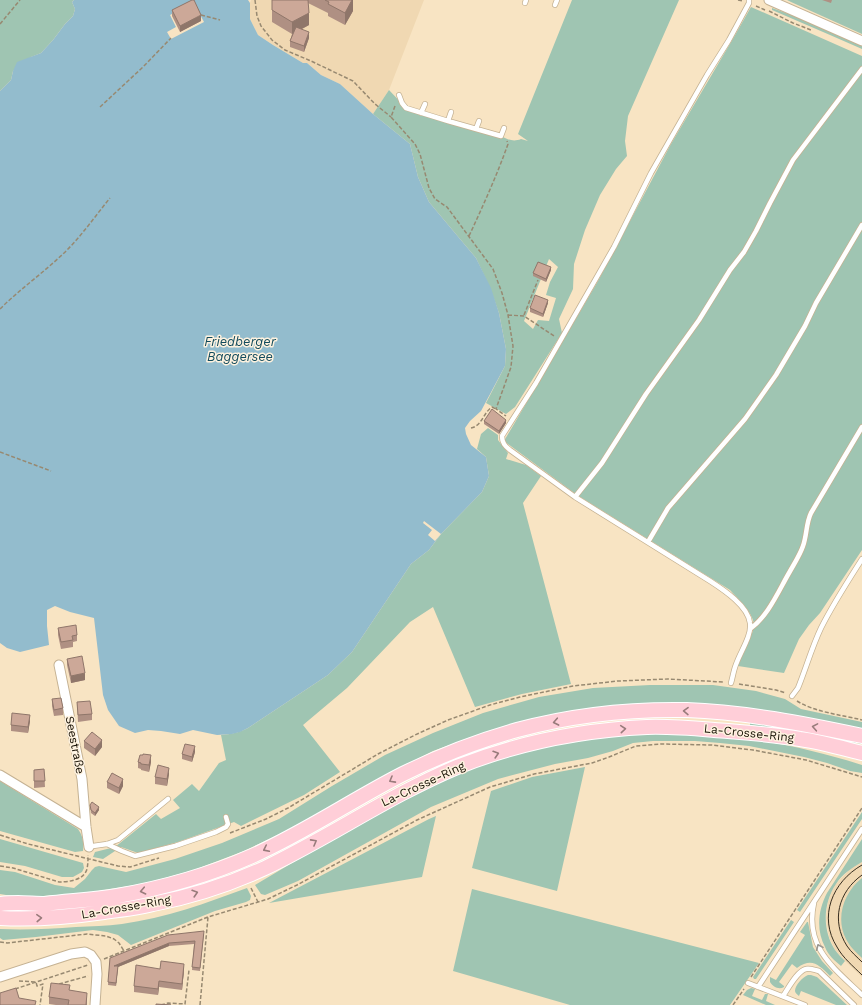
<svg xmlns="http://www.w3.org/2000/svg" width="862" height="1005" viewBox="0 0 862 1005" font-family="'Work Sans',sans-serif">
	<rect width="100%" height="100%" fill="#f8e4c3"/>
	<!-- built -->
	<path fill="#f0d8b2" d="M251,0H424L389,90L373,114L340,84L321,75L307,63H303L273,45L258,35L250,19V3Z
		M862,862V977L845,961L835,950L829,937L826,918L828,902L831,893L836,884L849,870Z"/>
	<!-- green -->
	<path fill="#9fc5b2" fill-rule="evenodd" d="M0,0H74L72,2L75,9L73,16L65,24L53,40L41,53L31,57L13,71L11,80L0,91Z
		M572,0H679L628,116L625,141L627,156L616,169L600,195L585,230L574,264L573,289L559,319L562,333L515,407L506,414L486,403L505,366L506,349L499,313L490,288L476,258L429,202L418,177L410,144L373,114L389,90L406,108L501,136C508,140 514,142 521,139L528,141L518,134ZM549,259L558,267L550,282L546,295L556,298L549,321L538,320L533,329L524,321Z
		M787,0H862V34L791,2Z
		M751,7L862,56V550L820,613L809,625L799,639L784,673L738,666C740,661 741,656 743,651C747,643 754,633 754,624C752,611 738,599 730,590L577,495L504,441L598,281L671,144L734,37Z
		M772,8L803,19L862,44V49L830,35L772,10Z
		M488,428L498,435V440L508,453L506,459L526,465L541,476L523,503L571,684L522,694L475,707L433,607L410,622L347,688L303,725L340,772L304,795L241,826L234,822L178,842L138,853L121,847L103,859L93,857L95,852L115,847L156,814L161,819L180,808L173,800L192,784L199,791L219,763L226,760L221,735C231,734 238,733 248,728L328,675L352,652L411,564L429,550L441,534L482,492L489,476L486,457L477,449L481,434Z
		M650,685H713L756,691L785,699L801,709L862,722V730L782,713L735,707L692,703H650L619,705L536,718L469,738L433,751L396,770L290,829L244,851L194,870L147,883L86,893L29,897L6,895L0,894V870L15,872L55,885L74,888L85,879L92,870L95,867L99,866L126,872L175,859L222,843L279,819L332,786L385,755L433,733L483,713L539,697L593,688Z
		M750,721L862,742V744L797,732L750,725Z
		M649,733C684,733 720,735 755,740C791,745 827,754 862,765V773L850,771L827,763L804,757L749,746L720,743L695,741H653L633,743L613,751L588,758L555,764L498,779L431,807L298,881L265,895L261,894L255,885L334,838L406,797L478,765L550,745L614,735Z
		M585,767L557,891L472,868L491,791L532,777Z
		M0,781L78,829C83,836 84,843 83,851L75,852L0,831Z
		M862,812V819L800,912L797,910Z
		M436,816L422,877L269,903L429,819Z
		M0,839L83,863L84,868L82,872L73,877H62L25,866L0,862Z
		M862,839V862C852,868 842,874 836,884C823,903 822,930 835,950C838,954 842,958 845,961L841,966C835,961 828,955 825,947C816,930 818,910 827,893Z
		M862,878V958C856,952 850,947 846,939C835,918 844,892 862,878Z
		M247,888L251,896L250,900L246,902L215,911L131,945L118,935L107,932L93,930L36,937L3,940L0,938V929C25,930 51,929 76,927C91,926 107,926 122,924C165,918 207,903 247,888Z
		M472,889L759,963L730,1005H570L453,971Z
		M791,920L794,922L756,979H754L753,977Z
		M807,922H808L813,947L822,961L833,973L830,976C819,965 812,957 797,968L792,964L779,982L784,986V987C779,990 773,987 770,982V977L776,980L805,935L800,932Z
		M808,975H811L817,977L847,1005H836L801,991L799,996C797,994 795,993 795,991C795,985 803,977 808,975Z
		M751,988L755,989L752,996L762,1000L765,994H768L766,1001L775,1005H766L743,995L747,990Z"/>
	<!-- water -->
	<path fill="#93bccd" d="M74,0H248L250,3V19L258,35L273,45L303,63H307L321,75L340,84L373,114L410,144L418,177L429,202L476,258L491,288L499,313L506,349L505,366L481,411L470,421L465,428L466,434L471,445L486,457L489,476L482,492L441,534L429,550L411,564L352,652L328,675L248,728L240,732L232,734L217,735L193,730L180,734L161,731L148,730L135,733L119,726L108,710L103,695L94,618L70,612L55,606L47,610V626L49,645L20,652L7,648L0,643V91L11,80L13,71L17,62L41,53L53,40L65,24L73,16L75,9L72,2Z"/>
	<!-- pier -->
	<path fill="#f8e4c3" d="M194,3L204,22L171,39L167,32L176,27L170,15Z
		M424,521L441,534L435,541L428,535L432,530L423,523Z"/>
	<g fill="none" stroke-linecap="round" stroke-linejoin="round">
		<!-- lane casing -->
		<g stroke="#c5b293" stroke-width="6">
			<path id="lane" d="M525,3L526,0
				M555,5L557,0
				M399,95L402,103L406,108L448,121L501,136L504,128
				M421,113L425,104
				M448,121L451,112
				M476,129L479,121
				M575,497L602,463L646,394L699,320L730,270L744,252L756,231L770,203L793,160L862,69
				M648,542L668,508L745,419L776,375L805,326L816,303L862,225
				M750,629C768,616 778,592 789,573C794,564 800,555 803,546C807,535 806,523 811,513L862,427
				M731,683C733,676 734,668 737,662C741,651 752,635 750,623C748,606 724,590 710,581L575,497L510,450C505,446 502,443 502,436L536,383L594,282L614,247L651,173L707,75L729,40L749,3V0
				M792,696L798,688C806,668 812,647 821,628C833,604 848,581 862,559
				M107,844L122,851L135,856L175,846L216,832L226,827L228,824L226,817
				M89,847L93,846L107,844L118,840L168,799
				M814,903C804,947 834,968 862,995
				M748,983L805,1005
				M758,987L862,829
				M783,996C788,989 797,971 806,969C810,968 814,970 819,971L854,1005"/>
		</g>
		<!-- street casing -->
		<g stroke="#c5b293" stroke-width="11">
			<path id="street" d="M769,0L862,41
				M59,665L82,779L86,827L89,847
				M0,775L86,827
				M0,977L71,954L85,952L91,955L96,962L97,974L95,1005"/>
		</g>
		<!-- primary casing -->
		<g stroke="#fff" stroke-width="16">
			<path id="primary" d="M0,904C6,903 12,903 18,903C27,903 36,904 45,904C69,901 93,900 117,896C163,888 209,875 252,856C304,833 352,800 403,774C439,756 478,741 517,730C572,715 631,709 687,710C745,712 805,724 862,736
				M0,918C35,920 69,917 104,912C120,910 137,908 153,904C190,897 230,884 265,868C330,837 390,795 457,767C517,743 583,730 647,727C674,726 701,729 728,731C752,733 777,735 800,739C821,742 842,748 862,753"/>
		</g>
		<!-- path -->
		<path stroke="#978971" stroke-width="1.5" stroke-dasharray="4 2" stroke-linecap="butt" d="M255,0L257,16L261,26L272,40L285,50L311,61L353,81L375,104L391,117
			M738,0L743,1
			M756,6L765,10
			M769,11L793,23L811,30
			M201,15L220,20
			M0,24L20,0
			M395,106L391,117L415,144L420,154L429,188L435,199L447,207L493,269L502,293L508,315L513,346L511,367L496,409L506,416
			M100,107L143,67L171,38
			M469,236C483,206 497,175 508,144L507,141
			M0,309C21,288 46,271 67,250C83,234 96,215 110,198
			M508,315L524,316L554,336
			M524,315L538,280
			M471,428C482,426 483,413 492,407L496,409
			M0,452L51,471
			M739,684L776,690L786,693
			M797,701C814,712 842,715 862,720
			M230,833L266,819L288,808L378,754L415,735L448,720L490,705L520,697L573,686L618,681L668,679L723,682
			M0,835L28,844L118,866L130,867L159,858
			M0,866L13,868L59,882C69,882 84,880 87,869C88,864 88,860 88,855
			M251,888L258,902
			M0,942L7,943L87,934L106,936L114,939L119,943L124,951
			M104,959L208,917L268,899L297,885L417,820L490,787L534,774L592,763L609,757L636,746L661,744L712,745L753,750L806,760L862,777
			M751,977L862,808
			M19,981L36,982L37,986L43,984L40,1005
			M59,984L88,976
			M15,989L88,965
			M161,1005L168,1003L185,1004L189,970
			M200,1005L208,917
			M733,1005L744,989"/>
		<!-- lane -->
		<use href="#lane" stroke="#fff" stroke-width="4.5"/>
		<!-- street -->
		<use href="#street" stroke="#fff" stroke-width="9"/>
		<!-- primary -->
		<use href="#primary" stroke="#ffced8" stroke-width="14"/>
		<!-- tram -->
		<path stroke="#382f21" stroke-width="1" d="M862,865C832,882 818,917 837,947C843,958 853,966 862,975
			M862,875C838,892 831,921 847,946C851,952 857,957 862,962"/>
	</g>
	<!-- wall -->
	<path fill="#af9083" d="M272,0H353V11L345,25L328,16V13L308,3L309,25L302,29L309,38L304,52L290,47V41L292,34L272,22Z
		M822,0H832L831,3Z
		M172,10L201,21L180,32L172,16Z
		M551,270L546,282L533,276V273Z
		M548,303L543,317L530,312V308Z
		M484,421L506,423L499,434L484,424Z
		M58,628L77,635V641L73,642V647L61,649L58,635Z
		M67,659L85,680L71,683L67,665Z
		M52,699L63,708V715L54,716L52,706Z
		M77,702L92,714V720L78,722Z
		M30,721L28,733L11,731V725Z
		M84,741L102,747L95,756L84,748Z
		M195,752L192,762L182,759V754Z
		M138,762H151L149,772L141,770V769L138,768Z
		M44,769L45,787L34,788V770Z
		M169,774L167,786L155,784V777Z
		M107,782L123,786L119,794L107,788Z
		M90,805L99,810L95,816L91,813Z
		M204,934L200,971L192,970L194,944L169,946L118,967L116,986L108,985L110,958Z
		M160,969L184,970L182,990L159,987L158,995L134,992V986Z
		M70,990L87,999V1005H56L49,1004V997Z"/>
	<!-- shaded-wall -->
	<path fill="#8f766a" d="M352,0H353V11L345,25V13Z
		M309,13V25L292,34V22Z
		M201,15V21L180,32V26Z
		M309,32V38L304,52V46Z
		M551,267V270L546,282V279Z
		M548,300V303L543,317V314Z
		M506,420V423L499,434V431Z
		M85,673V680L71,683V676Z
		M30,715V721L28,733V727Z
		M102,740V747L95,756V749Z
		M195,746V752L192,762V757Z
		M151,755V762L149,772V765Z
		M169,768V774L167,786V779Z
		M123,779V786L119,794V788Z
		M99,807V810L95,816V813Z
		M169,943V946L118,967L116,986L114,966Z
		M184,964V970L182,990V984Z
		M159,981V987L158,995V989Z"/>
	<!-- building -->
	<path fill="#cca898" stroke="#8f766a" d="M192,0H194L201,15L180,26L172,10Z
		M272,0H308L309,13L292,22L272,10Z
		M325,0H352L345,13L328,4L329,2Z
		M296,27L309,32L304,46L290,41Z
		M538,262L551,267L546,279L533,273Z
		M535,295L548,300L543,314L530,308Z
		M492,409L506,420L499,431L484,421Z
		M76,625L77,635L72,636L73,640L61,642L58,628Z
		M82,656L85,673L71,676L67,659Z
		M61,698L63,708L54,710L52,699Z
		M90,701L92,714L78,715L77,702Z
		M12,713L30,715L28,727L11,725Z
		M92,732L102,740L95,749L84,741Z
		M185,744L195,746L192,757L182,754Z
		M143,754L151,755L149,765L141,764V763L138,762L140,755H143Z
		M158,765L169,768L167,779L155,777Z
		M44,769L45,781H34V770Z
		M112,773L123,779L119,788L107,782Z
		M92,802L99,807L95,813L91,810L90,805Z
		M204,931L200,968L192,967L195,941L169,943L114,966H118L116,983L108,982L110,958L168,935Z
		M161,961L184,964L182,984L159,981L158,989L134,986L136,965L160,969Z
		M51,983L70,985L69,990L87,993L86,1005H68L69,1000L49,997Z
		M16,988L19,998L36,1001L35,1005H0V993Z
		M156,1004L171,1005H156Z"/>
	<!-- one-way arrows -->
	<defs><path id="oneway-chevron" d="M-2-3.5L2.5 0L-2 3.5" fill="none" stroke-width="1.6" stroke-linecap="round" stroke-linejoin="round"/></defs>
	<g stroke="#997b7b">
		<use href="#oneway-chevron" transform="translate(686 711) rotate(-179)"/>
		<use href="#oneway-chevron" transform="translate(556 722) rotate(169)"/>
		<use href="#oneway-chevron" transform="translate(815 727) rotate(-170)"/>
		<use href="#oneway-chevron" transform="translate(623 729) rotate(-5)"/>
		<use href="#oneway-chevron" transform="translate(496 754) rotate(-17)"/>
		<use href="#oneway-chevron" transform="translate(392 780) rotate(151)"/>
		<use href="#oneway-chevron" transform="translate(314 842) rotate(-29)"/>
		<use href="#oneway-chevron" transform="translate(266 849) rotate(154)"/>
		<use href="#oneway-chevron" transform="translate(143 891) rotate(168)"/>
		<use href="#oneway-chevron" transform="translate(195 893) rotate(-17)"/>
		<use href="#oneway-chevron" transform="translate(39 918) rotate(-3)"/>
	</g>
	<use stroke="#999690" href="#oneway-chevron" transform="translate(819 947) rotate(-114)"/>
	<g text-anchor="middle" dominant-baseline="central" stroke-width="3" stroke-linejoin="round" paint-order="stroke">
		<!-- street labels -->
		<g font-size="12" fill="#1c1509" stroke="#fef2df">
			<text transform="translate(749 733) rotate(6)">La-Crosse-Ring</text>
			<text transform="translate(75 745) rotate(79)">Seestraße</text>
			<text transform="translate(423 784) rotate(-25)">La-Crosse-Ring</text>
			<text transform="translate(126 907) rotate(-10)">La-Crosse-Ring</text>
		</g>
		<!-- water labels -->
		<g font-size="13" font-style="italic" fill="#114a5c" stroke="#fef2df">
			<text x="240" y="341">Friedberger<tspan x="240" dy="15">Baggersee</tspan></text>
		</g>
	</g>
</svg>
